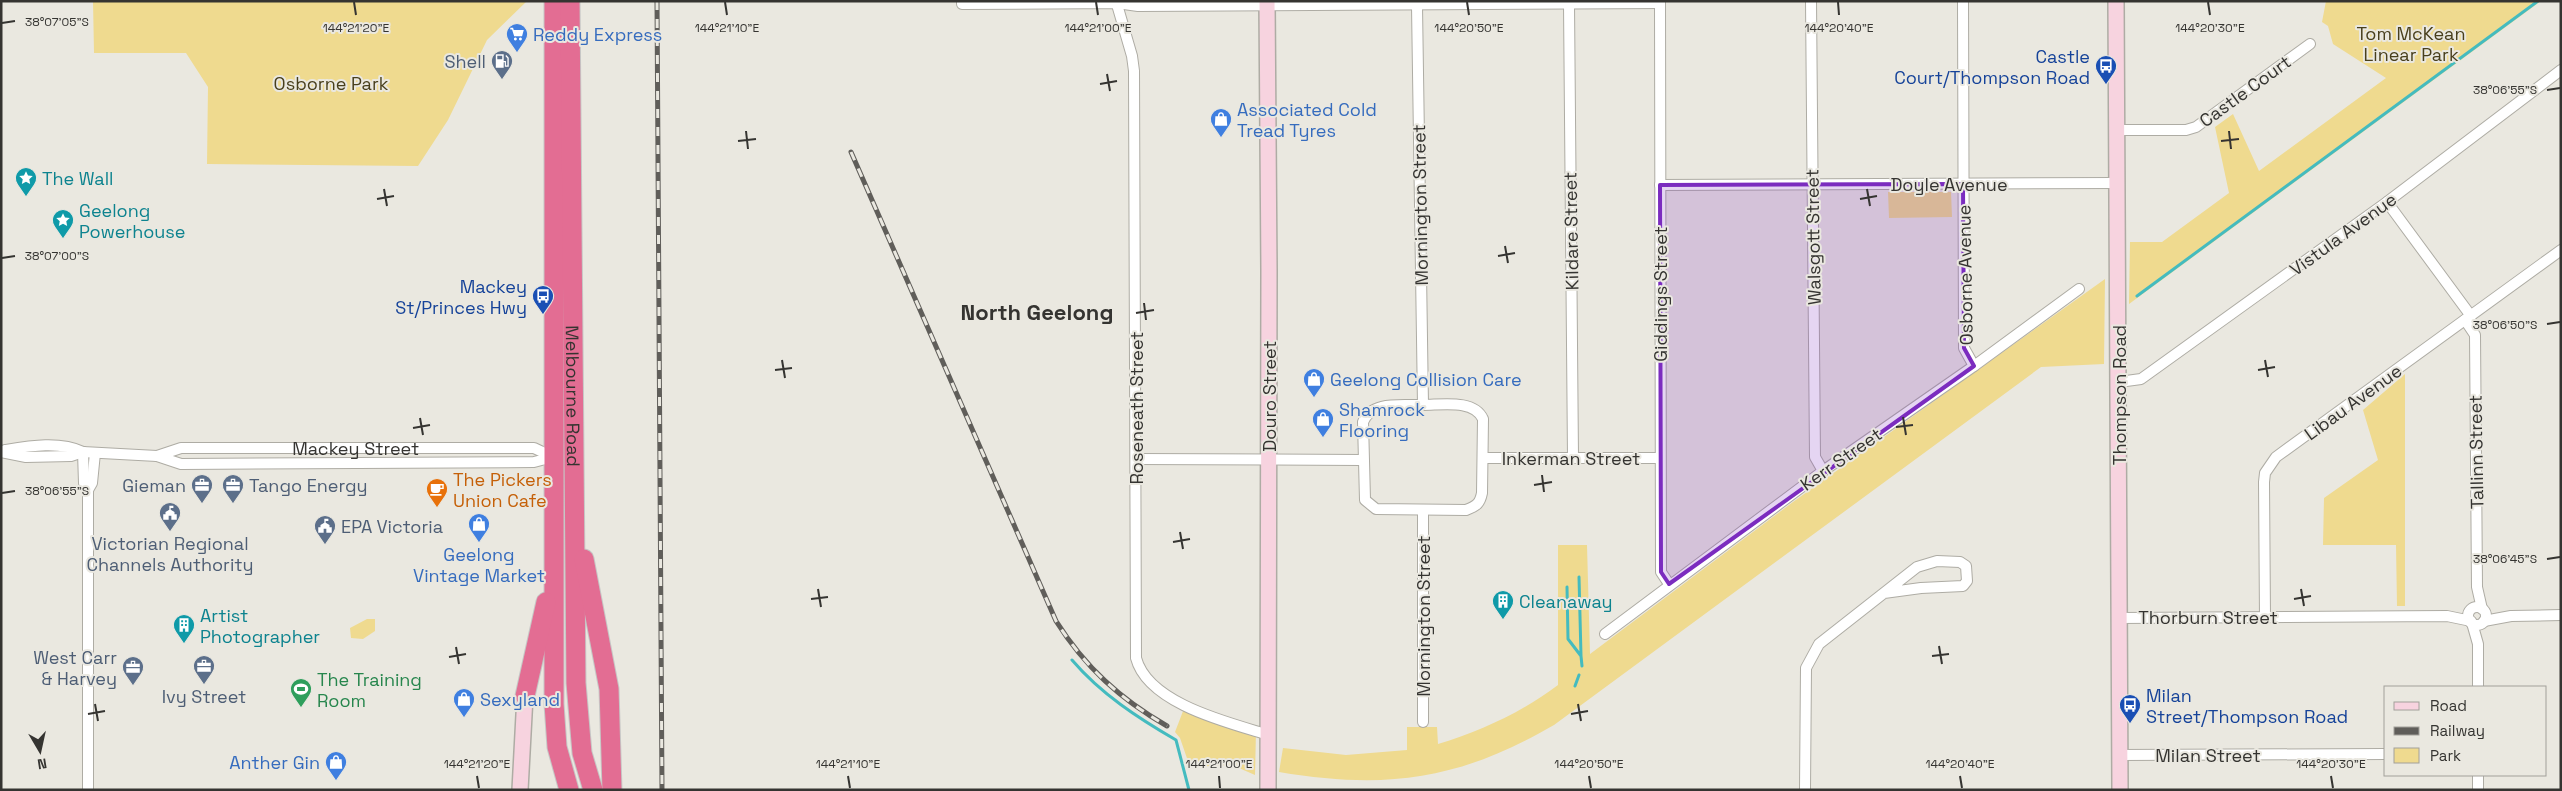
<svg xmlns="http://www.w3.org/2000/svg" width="2562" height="791" viewBox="0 0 2562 791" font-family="'Space Grotesk',sans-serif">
	<rect width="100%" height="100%" fill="#eae8e0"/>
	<!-- green -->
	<path fill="#efda8f" d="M93,1H527L487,40L448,120L418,166L207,164L208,87L186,53H94Z
		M2326,1H2541L2129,304L2130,242H2162L2229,193L2215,127L2233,114L2259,171L2386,78L2333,44L2328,26L2322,22Z
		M1888,192H1951L1952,217L1889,218Z
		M2105,279L2104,364L2041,367L1554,725C1459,780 1387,790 1279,772L1283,748L1346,755L1407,750V727H1437L1438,744C1481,731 1522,712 1558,685V545H1587L1590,654L1793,502Z
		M2405,374V606H2397L2396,545H2323L2324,498L2378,460L2363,410Z
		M367,619H375V631L363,639L351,638L350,628Z
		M1185,706L1256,731L1255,775L1232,765L1190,767L1180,738L1175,732Z"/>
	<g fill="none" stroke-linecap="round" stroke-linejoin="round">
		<!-- stream -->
		<path stroke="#44bbbf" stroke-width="3" d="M2137,296L2538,1
			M1579,577L1581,656
			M1567,587L1568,639L1581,656L1582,666
			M1072,660C1101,694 1138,718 1176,740L1189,790
			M1575,686L1579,675"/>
		<!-- street casing -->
		<g stroke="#aeaca4" stroke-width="12">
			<g id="street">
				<path d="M962,1V4L1117,3L1138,6L1660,3"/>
				<path d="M1116,1L1132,56L1134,71L1136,658C1148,704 1230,723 1269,735"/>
				<path d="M1660,1L1661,572L1669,584"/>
				<path d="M1811,1L1815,457L1823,471"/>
				<path d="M1963,1L1964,348L1974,366"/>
				<path d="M1569,4L1573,457"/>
				<path d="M1417,6L1423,405"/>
				<path d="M2117,130H2186L2196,127L2310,44"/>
				<path d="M1660,185L2117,183"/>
				<path d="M2387,202L2471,316"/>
				<path d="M2465,320L2475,335L2477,587L2482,609"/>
				<path d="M2119,382L2141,379L2387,202L2561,70"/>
				<path d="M1423,405C1442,405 1474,399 1483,419L1482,493C1480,503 1477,506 1466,510L1376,509L1365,500L1363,422C1372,400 1402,406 1423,405Z"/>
				<path d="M5,450C30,446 60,441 83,452"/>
				<path d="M1,452L26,457L71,456L83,452L157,456L181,464L534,462L553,457"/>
				<path d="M83,452L84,483L88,490"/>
				<path id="s1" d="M157,456L181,448H534L553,457"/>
				<path d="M1483,458H1660"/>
				<path d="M1136,459L1363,460"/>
				<circle cx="2477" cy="616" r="9"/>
				<path d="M2265,617L2264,482L2265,473L2276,457L2561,250"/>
				<path d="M2119,618L2447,616L2471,621"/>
				<path d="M2484,621L2511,616L2561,615"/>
				<path d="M2472,623L2478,644V687"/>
				<path d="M1605,634L1823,471L1974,366L2079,289"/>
				<path d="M1423,722V510"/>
				<path d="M2120,755L2386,754"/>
				<path d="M2478,775V790"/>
				<path d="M88,790V490L92,483L95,453"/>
				<path d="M1805,790L1806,668L1819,644L1917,567L1937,561L1960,562L1966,566L1967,581L1963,586L1921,588L1884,593"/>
			</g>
		</g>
		<!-- secondary casing -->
		<g stroke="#aeaca4" stroke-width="18">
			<path id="secondary" d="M1267,1L1269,271L1268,790
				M2116,1L2120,790
				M520,790L525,696"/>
		</g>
		<!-- highway casing -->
		<g stroke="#c6c6c5" stroke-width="21">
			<g id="highway">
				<path d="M554,1V704L557,747L569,790"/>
				<path id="s2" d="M570,1L576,683L582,753L593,790"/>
				<path d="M584,559L609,689L612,790"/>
				<path d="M525,696L546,602"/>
			</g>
		</g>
		<!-- street -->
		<use href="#street" stroke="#fff" stroke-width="10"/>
		<!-- secondary -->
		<use href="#secondary" stroke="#f7d3df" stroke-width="15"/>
		<!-- highway -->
		<use href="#highway" stroke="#e36d93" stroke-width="19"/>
		<!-- rail casing -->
		<g stroke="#605e5a" stroke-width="5">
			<path id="rail" d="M657,1L662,790
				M851,152L1056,621C1085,667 1120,699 1167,726"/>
		</g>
		<!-- rail -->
		<use href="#rail" stroke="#eae8e0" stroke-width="3" stroke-dasharray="9" stroke-linecap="butt"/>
	</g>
	<!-- marked area -->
	<path fill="#7b2cbf" fill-opacity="0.2" stroke="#7b2cbf" stroke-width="4" stroke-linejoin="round" d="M1963,184L1964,348L1974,366L1669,584L1661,572L1660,185Z"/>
	<!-- ticks -->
	<path fill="none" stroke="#353431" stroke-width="2" d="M354,2L356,15M725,2L727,15M1096,2L1098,15M1467,2L1469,15M1838,2L1839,15M2208,2L2210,15M2,23L15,21M1107,74L1110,91M1100,84L1117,81M2547,90L2560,88M746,131L748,149M2229,131L2231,149M738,141L756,139M2221,141L2239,139M384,189L387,206M1867,189L1870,206M377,199L394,196M1860,199L1877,196M1505,246L1508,263M1498,256L1515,253M2,258L15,256M1144,303L1146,320M1136,313L1154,310M2547,324L2560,322M782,360L785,378M2265,360L2268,377M775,370L792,368M2258,370L2275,367M1903,417L1906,435M420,418L423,435M1896,427L1913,425M413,428L430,425M1542,475L1544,492M1534,485L1552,482M2,493L15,491M1180,532L1183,549M1173,542L1190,539M2547,559L2560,557M818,589L821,607M2301,589L2304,606M811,599L828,597M2294,599L2311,596M1939,646L1942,664M456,647L459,664M1932,656L1949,654M449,657L466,654M95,704L98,721M1578,704L1581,721M88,714L105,711M1571,714L1588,711M477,776L479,788M848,776L850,788M1219,776L1220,788M1589,776L1591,788M1960,776L1962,788M2331,776L2333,788"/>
	<!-- icons -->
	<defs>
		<g id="supermarket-pin" transform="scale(1.125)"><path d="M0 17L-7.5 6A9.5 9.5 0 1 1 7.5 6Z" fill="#3f7fe0" stroke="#eae8e0"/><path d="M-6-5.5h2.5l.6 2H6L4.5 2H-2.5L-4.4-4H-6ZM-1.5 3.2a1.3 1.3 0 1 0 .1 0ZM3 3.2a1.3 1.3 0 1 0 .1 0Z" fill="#fff"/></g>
		<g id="fuel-pin" transform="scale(1.125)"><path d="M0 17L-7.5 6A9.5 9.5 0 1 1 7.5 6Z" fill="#5c6f8a" stroke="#eae8e0"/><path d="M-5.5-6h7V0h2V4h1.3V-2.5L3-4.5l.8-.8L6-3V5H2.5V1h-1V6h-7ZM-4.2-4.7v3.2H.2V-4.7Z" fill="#fff"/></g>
		<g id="bus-pin" transform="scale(1.125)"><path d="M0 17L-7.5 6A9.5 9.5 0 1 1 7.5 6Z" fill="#1a4fb4" stroke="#eae8e0"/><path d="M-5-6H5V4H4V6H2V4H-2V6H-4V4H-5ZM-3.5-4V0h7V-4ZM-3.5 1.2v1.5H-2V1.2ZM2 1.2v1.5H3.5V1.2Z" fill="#fff"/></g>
		<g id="shop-pin" transform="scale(1.125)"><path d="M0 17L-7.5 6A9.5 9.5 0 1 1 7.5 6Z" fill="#3f7fe0" stroke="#eae8e0"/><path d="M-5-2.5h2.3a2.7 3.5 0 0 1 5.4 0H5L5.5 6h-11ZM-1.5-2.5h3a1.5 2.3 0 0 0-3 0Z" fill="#fff"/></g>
		<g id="sight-pin" transform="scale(1.125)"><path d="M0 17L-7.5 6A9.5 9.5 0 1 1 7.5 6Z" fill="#0f9aa8" stroke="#eae8e0"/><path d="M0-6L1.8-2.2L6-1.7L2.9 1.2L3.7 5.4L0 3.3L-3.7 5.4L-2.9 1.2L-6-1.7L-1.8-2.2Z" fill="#fff"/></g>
		<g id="office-pin" transform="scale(1.125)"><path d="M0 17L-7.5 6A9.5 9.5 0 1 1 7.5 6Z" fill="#5c6f8a" stroke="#eae8e0"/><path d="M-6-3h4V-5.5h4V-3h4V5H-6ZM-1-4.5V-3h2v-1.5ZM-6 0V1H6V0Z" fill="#fff"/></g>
		<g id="cafe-pin" transform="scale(1.125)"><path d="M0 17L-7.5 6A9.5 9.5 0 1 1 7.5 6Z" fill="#e8710a" stroke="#eae8e0"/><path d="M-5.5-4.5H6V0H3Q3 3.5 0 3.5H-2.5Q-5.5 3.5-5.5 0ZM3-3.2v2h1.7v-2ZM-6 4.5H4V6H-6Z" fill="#fff"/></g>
		<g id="civic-pin" transform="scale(1.125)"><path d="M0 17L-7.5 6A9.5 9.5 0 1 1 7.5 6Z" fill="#5c6f8a" stroke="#eae8e0"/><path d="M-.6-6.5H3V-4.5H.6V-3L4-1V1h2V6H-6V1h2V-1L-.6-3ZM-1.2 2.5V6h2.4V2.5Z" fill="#fff"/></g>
		<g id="building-pin" transform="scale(1.125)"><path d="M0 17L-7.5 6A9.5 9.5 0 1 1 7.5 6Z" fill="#0f9aa8" stroke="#eae8e0"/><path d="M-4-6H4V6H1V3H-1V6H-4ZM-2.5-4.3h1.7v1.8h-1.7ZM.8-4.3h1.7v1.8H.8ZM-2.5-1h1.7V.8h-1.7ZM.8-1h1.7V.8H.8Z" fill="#fff"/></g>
		<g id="stadium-pin" transform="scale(1.125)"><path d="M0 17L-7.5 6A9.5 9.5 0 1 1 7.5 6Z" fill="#2e9e5b" stroke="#eae8e0"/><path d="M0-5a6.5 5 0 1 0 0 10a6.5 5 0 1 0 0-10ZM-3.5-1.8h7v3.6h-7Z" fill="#fff"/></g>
	</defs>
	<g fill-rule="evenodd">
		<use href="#supermarket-pin" x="517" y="34"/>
		<use href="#fuel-pin" x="502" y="61"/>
		<use href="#bus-pin" x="2106" y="66"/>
		<use href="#shop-pin" x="1221" y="119"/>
		<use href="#sight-pin" x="26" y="178"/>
		<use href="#sight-pin" x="63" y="220"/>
		<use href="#bus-pin" x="543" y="296"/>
		<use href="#shop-pin" x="1314" y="379"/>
		<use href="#shop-pin" x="1323" y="419"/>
		<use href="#office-pin" x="202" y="485"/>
		<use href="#office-pin" x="233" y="485"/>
		<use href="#cafe-pin" x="437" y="489"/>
		<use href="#civic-pin" x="170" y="513"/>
		<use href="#shop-pin" x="479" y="524"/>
		<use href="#civic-pin" x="325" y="526"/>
		<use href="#building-pin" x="1503" y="601"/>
		<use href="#building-pin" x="184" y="625"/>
		<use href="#office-pin" x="204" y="666"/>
		<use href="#office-pin" x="133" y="667"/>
		<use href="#stadium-pin" x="301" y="689"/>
		<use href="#shop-pin" x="464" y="699"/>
		<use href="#bus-pin" x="2130" y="705"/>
		<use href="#shop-pin" x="336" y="762"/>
	</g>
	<g text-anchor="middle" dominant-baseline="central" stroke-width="4" stroke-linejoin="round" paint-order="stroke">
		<!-- park labels -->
		<g font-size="18" fill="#483f1c" stroke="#eae8e0">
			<text x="2411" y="33">Tom McKean<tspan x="2411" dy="21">Linear Park</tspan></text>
			<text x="331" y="83">Osborne Park</text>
		</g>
		<!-- shop labels -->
		<g font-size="18" fill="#366cbe" stroke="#eae8e0" text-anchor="start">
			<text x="533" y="34">Reddy Express</text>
			<text x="1237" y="109">Associated Cold<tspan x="1237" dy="21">Tread Tyres</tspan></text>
			<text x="1330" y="379">Geelong Collision Care</text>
			<text x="1339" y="409">Shamrock<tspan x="1339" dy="21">Flooring</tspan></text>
			<text x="479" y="554" text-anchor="middle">Geelong<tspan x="479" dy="21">Vintage Market</tspan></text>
			<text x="480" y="699">Sexyland</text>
			<text x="320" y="762" text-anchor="end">Anther Gin</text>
		</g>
		<!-- transit labels -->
		<g font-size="18" fill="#164399" stroke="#eae8e0" text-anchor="end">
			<text x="2090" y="56">Castle<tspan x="2090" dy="21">Court/Thompson Road</tspan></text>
			<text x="527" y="286">Mackey<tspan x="527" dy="21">St/Princes Hwy</tspan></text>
			<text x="2146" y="695" text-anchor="start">Milan<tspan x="2146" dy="21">Street/Thompson Road</tspan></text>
		</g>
		<!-- service labels -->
		<g font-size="18" fill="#4e5e75" stroke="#eae8e0" text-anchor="end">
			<text x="486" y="61">Shell</text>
			<text x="186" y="485">Gieman</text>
			<text x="249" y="485" text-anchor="start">Tango Energy</text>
			<text x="341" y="526" text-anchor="start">EPA Victoria</text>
			<text x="170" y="543" text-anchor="middle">Victorian Regional<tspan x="170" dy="21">Channels Authority</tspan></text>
			<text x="117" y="657">West Carr<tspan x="117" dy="21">&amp; Harvey</tspan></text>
			<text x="204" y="696" text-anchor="middle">Ivy Street</text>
		</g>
		<!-- street labels -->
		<g font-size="18" fill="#353431" stroke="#eae8e0">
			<text transform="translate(2245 91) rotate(-36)">Castle Court</text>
			<text x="1949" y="184">Doyle Avenue</text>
			<text transform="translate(1420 205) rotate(-91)">Mornington Street</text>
			<text transform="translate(1571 231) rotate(-91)">Kildare Street</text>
			<text transform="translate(2343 234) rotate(-36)">Vistula Avenue</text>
			<text transform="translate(1813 237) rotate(-91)">Walsgott Street</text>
			<text transform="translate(1965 275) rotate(-91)">Osborne Avenue</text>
			<text transform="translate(1660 294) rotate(-90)">Giddings Street</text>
			<text transform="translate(2119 395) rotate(-90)">Thompson Road</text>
			<text transform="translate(1269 396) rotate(-90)">Douro Street</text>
			<text stroke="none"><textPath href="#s2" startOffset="395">Melbourne Road</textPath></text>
			<text transform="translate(2353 402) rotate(-36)">Libau Avenue</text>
			<text transform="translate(1136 408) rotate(-90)">Roseneath Street</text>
			<text stroke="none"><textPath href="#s1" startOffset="200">Mackey Street</textPath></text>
			<text transform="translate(2476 452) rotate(-91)">Tallinn Street</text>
			<text x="1571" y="458">Inkerman Street</text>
			<text transform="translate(1841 459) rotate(-35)">Kerr Street</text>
			<text transform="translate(1423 616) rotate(-90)">Mornington Street</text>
			<text x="2208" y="617">Thorburn Street</text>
			<text x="2208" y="755">Milan Street</text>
		</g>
		<!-- culture labels -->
		<g font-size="18" fill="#0d838f" stroke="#eae8e0" text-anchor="start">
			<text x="42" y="178">The Wall</text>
			<text x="79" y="210">Geelong<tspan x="79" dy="21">Powerhouse</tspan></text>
			<text x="1519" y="601">Cleanaway</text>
			<text x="200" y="615">Artist<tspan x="200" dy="21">Photographer</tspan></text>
		</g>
		<!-- food labels -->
		<g font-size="18" fill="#c56008" stroke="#eae8e0" text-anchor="start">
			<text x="453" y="479">The Pickers<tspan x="453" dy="21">Union Cafe</tspan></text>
		</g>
		<!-- leisure labels -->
		<g font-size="18" fill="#27864d" stroke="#eae8e0" text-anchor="start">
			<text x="317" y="679">The Training<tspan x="317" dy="21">Room</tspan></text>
		</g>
		<!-- district labels -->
		<g font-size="22" font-weight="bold" fill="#353431" stroke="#eae8e0">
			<text x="1037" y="312">North Geelong</text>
		</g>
	</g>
	<g font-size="12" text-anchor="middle" fill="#353431" stroke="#eae8e0" stroke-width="4" stroke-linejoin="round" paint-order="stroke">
		<text x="57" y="26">38°07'05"S</text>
		<text x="356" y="32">144°21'20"E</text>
		<text x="727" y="32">144°21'10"E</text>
		<text x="1098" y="32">144°21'00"E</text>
		<text x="1469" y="32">144°20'50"E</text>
		<text x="1839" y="32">144°20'40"E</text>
		<text x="2210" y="32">144°20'30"E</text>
		<text x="2505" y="94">38°06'55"S</text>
		<text x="57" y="260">38°07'00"S</text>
		<text x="2505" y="329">38°06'50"S</text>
		<text x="57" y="495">38°06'55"S</text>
		<text x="2505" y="563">38°06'45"S</text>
		<text x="477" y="768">144°21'20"E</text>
		<text x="848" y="768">144°21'10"E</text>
		<text x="1219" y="768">144°21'00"E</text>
		<text x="1589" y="768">144°20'50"E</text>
		<text x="1960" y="768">144°20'40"E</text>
		<text x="2331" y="768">144°20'30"E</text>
	</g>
	<!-- border -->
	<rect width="2562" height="791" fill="none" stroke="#353431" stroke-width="5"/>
	<!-- legend -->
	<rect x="2384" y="686" width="162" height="90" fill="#eae8e0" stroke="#a2a09a"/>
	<rect x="2394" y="702" width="25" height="8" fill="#f7d3df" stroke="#a2a09a"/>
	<text x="2430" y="711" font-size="15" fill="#353431">Road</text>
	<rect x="2394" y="727" width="25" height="8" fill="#605e5a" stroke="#a2a09a"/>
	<text x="2430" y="736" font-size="15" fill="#353431">Railway</text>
	<rect x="2394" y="748" width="25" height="15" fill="#efda8f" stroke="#a2a09a"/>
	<text x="2430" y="761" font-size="15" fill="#353431">Park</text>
	<!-- north arrow -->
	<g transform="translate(40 751) rotate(171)" stroke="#eae8e0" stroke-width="4" paint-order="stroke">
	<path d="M0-4L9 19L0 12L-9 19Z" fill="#353431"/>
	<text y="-8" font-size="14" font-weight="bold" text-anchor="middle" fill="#353431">N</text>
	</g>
</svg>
